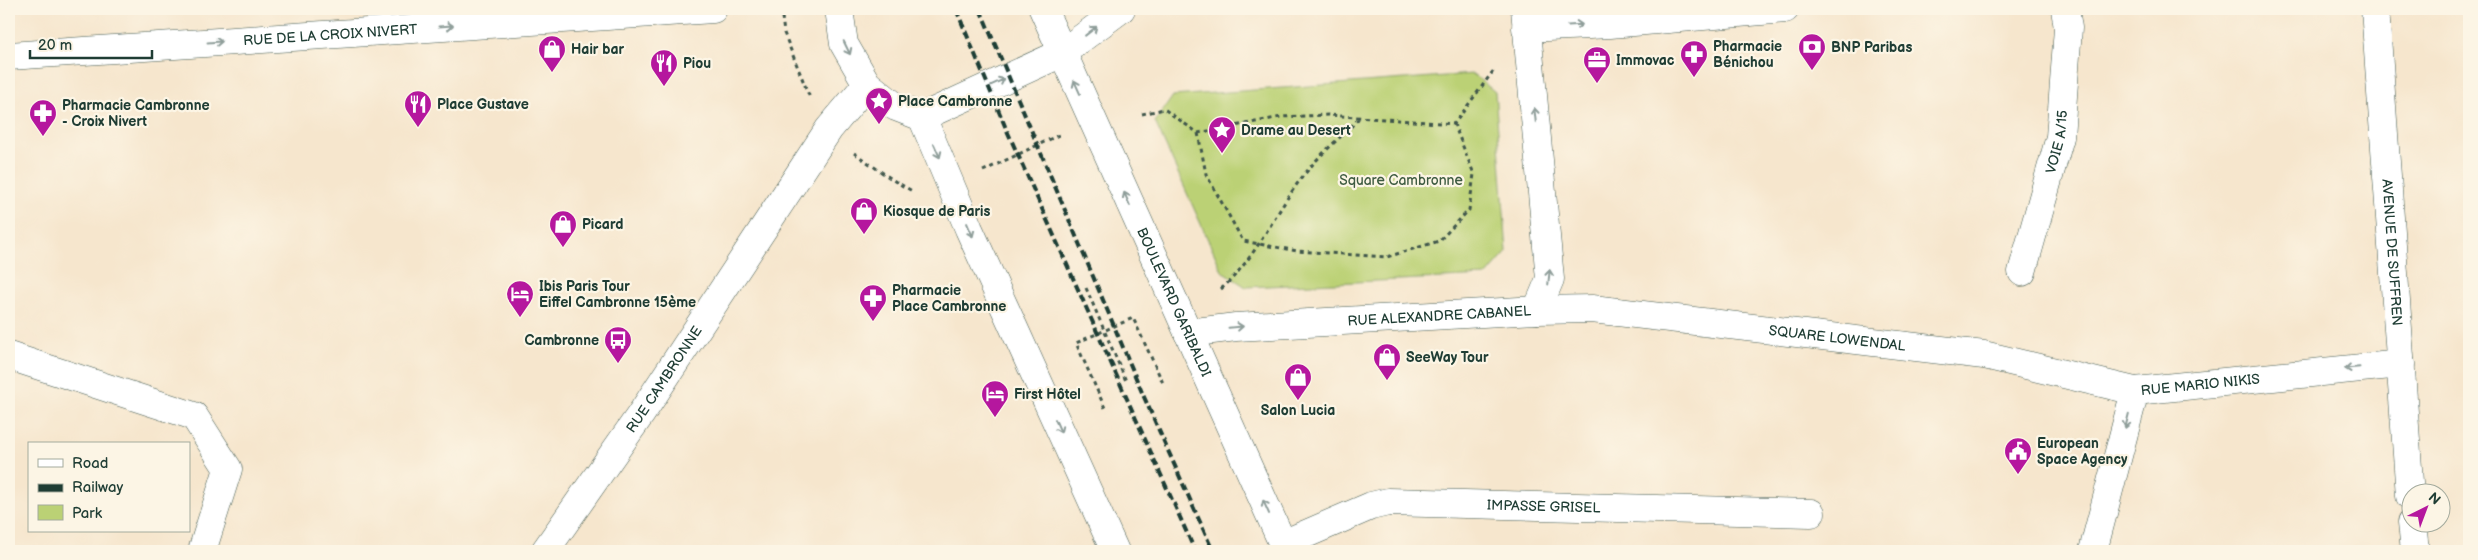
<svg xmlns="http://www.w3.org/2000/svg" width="2478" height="560" viewBox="0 0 2478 560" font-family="'Balsamiq Sans',sans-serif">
	<rect width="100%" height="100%" fill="#fcf5e5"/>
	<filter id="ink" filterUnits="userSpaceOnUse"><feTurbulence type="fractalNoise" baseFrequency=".02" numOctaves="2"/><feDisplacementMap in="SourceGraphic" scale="10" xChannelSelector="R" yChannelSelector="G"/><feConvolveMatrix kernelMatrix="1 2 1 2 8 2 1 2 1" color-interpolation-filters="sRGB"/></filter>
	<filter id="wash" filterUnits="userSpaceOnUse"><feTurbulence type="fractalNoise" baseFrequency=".0096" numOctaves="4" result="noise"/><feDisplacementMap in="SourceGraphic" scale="20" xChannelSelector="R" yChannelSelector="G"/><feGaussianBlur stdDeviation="1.12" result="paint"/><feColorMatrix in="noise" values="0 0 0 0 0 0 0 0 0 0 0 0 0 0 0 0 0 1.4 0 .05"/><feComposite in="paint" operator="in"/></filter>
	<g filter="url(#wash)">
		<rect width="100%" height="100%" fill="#f6e6cd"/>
		<!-- park -->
		<path fill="#bbd175" stroke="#6d8754" d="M1473,74L1495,92L1507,252L1486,276L1246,287L1222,271L1155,122L1173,96Z"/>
	</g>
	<g filter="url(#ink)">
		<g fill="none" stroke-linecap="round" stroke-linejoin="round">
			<!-- minor casing -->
			<g stroke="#3f564b" stroke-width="29">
				<g id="minor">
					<path d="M1526,28L1610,24L1785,9"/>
					<path d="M1062,53L1121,9"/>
					<path id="s1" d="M9,56L713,9"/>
					<path id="s2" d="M2022,272L2060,137L2068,28L2065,9"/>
					<path id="s3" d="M1537,310L1592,309L1984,355L2135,391"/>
					<path id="s4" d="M1188,333L1236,327L1537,310L1550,279L1525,9"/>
					<path d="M9,356L194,416L228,469L202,551"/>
					<path id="s5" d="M1283,544L1371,506L1388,502L1811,513"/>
					<path id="s6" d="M545,551L641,414L829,129L867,84"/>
					<path id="s7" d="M2093,551L2135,391L2401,364"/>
				</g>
			</g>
			<!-- major casing -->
			<g stroke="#3f564b" stroke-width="29">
				<g id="major">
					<path d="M839,9L844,44L867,84L896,107L922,117L1062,53"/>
					<path id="s8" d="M1043,9L1286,551"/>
					<path id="s9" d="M2375,9L2410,496"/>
					<path d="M922,117L969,229L1115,551"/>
					<path d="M2412,522L2415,551"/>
				</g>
			</g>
			<!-- path -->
			<path stroke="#3f564b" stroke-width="3" stroke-dasharray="4 4" stroke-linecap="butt" d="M781,9L784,33L810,98
				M1142,114L1164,109L1198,133L1281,117L1328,115L1454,124L1494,70
				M1198,133L1206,174L1243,241L1297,251L1387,257L1439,241L1469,210L1474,174L1454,124
				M854,153L896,182L914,192
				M983,171L1061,134
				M1086,288L1126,381
				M1221,289C1259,256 1276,208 1308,170C1323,151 1343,136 1359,118
				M1105,408L1076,343L1133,318L1163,383"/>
			<!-- minor -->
			<use href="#minor" stroke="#fff" stroke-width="28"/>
			<!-- major -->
			<use href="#major" stroke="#fff" stroke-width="28"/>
			<!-- rail -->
			<path stroke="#1f3d34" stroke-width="4" stroke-dasharray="8 4" stroke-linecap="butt" d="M956,9L1005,126L1195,551
				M980,9L1144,397L1213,551"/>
		</g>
		<!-- one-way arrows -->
		<defs><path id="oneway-shaft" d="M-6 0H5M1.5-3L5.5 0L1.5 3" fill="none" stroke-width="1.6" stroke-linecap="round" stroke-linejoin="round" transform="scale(1.25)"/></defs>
		<g stroke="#8f9e9a">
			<use href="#oneway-shaft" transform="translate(1575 25) rotate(-3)"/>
			<use href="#oneway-shaft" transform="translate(446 26) rotate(-4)"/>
			<use href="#oneway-shaft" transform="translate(1091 31) rotate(-38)"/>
			<use href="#oneway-shaft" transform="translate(215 42) rotate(-4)"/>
			<use href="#oneway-shaft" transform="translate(847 48) rotate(64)"/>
			<use href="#oneway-shaft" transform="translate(998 82) rotate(-25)"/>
			<use href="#oneway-shaft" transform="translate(1077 87) rotate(-114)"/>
			<use href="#oneway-shaft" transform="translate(1535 115) rotate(-96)"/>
			<use href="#oneway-shaft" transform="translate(937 151) rotate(66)"/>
			<use href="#oneway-shaft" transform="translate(1127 199) rotate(-114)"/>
			<use href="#oneway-shaft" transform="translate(970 230) rotate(67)"/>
			<use href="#oneway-shaft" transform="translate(1549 277) rotate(-84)"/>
			<use href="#oneway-shaft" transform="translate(1236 327) rotate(-5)"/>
			<use href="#oneway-shaft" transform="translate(2352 368) rotate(175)"/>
			<use href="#oneway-shaft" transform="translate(2127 421) rotate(104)"/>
			<use href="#oneway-shaft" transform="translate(1058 426) rotate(66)"/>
			<use href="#oneway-shaft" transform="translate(1266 507) rotate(-114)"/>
		</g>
	</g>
	<!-- icons -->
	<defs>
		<g id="bank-pin" transform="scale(1.4375)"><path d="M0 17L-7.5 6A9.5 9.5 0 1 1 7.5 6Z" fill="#b5179e" stroke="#fcf5e5"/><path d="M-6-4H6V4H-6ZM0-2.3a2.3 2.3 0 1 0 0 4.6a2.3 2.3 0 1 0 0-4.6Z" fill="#fff"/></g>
		<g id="shop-pin" transform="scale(1.4375)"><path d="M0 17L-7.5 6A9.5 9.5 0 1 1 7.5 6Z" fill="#b5179e" stroke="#fcf5e5"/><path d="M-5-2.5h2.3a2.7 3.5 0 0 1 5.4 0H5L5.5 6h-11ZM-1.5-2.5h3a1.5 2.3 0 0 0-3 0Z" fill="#fff"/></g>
		<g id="pharmacy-pin" transform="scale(1.4375)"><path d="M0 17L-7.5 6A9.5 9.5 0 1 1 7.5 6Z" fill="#b5179e" stroke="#fcf5e5"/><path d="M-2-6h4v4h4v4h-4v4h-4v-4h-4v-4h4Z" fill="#fff"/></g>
		<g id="office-pin" transform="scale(1.4375)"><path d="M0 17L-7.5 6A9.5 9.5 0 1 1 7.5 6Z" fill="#b5179e" stroke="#fcf5e5"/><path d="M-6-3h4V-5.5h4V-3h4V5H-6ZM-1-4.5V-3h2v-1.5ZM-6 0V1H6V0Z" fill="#fff"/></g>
		<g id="restaurant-pin" transform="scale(1.4375)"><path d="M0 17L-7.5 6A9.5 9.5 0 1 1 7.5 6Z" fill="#b5179e" stroke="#fcf5e5"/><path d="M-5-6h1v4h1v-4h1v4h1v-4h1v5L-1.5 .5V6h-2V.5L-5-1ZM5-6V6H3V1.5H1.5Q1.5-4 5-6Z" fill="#fff"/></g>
		<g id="sight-pin" transform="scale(1.4375)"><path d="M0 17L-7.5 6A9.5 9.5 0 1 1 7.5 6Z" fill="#b5179e" stroke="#fcf5e5"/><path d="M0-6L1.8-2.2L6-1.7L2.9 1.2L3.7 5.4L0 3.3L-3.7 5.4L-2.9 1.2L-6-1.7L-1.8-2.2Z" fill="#fff"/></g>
		<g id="hotel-pin" transform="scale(1.4375)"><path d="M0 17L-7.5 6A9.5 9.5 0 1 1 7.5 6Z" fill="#b5179e" stroke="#fcf5e5"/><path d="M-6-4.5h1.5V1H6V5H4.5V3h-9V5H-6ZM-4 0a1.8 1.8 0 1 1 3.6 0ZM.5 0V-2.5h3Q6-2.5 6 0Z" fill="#fff"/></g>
		<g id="bus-pin" transform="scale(1.4375)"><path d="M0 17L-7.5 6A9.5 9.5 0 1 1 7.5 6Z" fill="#b5179e" stroke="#fcf5e5"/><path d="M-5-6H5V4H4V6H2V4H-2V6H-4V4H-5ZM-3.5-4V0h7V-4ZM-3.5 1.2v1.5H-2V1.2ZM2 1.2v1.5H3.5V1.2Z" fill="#fff"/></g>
		<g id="civic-pin" transform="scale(1.4375)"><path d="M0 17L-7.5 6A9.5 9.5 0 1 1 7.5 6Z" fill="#b5179e" stroke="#fcf5e5"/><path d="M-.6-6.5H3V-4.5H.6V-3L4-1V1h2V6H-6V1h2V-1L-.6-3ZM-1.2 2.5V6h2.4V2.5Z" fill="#fff"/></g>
	</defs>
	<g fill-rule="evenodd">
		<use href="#bank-pin" x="1812" y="47"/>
		<use href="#shop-pin" x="552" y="49"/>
		<use href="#pharmacy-pin" x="1694" y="54"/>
		<use href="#office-pin" x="1597" y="60"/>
		<use href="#restaurant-pin" x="664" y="63"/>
		<use href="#sight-pin" x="879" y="101"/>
		<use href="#restaurant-pin" x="418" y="104"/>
		<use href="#pharmacy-pin" x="43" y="113"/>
		<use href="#sight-pin" x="1222" y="130"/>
		<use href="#shop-pin" x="864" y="211"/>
		<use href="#shop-pin" x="563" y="224"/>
		<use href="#hotel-pin" x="520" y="294"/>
		<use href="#pharmacy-pin" x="873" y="298"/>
		<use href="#bus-pin" x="618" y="340"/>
		<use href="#shop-pin" x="1387" y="357"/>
		<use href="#shop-pin" x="1298" y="377"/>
		<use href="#hotel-pin" x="995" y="394"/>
		<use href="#civic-pin" x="2018" y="451"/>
	</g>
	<g text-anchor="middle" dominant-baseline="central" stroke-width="4.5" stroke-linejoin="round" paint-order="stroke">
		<!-- street labels -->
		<g font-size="14" fill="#1f3d34" stroke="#fcf5e5">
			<text stroke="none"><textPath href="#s1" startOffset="322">RUE DE LA CROIX NIVERT</textPath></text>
			<text stroke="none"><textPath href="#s2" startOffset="135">VOIE A/15</textPath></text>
			<text stroke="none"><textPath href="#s9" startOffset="244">AVENUE DE SUFFREN</textPath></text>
			<text stroke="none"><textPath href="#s8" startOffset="321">BOULEVARD GARIBALDI</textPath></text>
			<text stroke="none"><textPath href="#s4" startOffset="252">RUE ALEXANDRE CABANEL</textPath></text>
			<text stroke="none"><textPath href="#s3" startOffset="302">SQUARE LOWENDAL</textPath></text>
			<text stroke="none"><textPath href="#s6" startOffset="209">RUE CAMBRONNE</textPath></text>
			<text stroke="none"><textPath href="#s7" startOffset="231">RUE MARIO NIKIS</textPath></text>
			<text stroke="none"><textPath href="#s5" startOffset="269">IMPASSE GRISEL</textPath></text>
		</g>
		<!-- poi labels -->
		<g font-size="14" font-weight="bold" fill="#1f3d34" stroke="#fcf5e5" text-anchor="start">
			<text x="1713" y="46">Pharmacie<tspan x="1713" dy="16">Bénichou</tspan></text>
			<text x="1831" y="47">BNP Paribas</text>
			<text x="571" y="49">Hair bar</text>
			<text x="1616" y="60">Immovac</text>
			<text x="683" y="63">Piou</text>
			<text x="898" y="101">Place Cambronne</text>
			<text x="437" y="104">Place Gustave</text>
			<text x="62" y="105">Pharmacie Cambronne<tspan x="62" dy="16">- Croix Nivert</tspan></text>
			<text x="1241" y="130">Drame au Desert</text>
			<text x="883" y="211">Kiosque de Paris</text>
			<text x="582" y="224">Picard</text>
			<text x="539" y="286">Ibis Paris Tour<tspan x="539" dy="16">Eiffel Cambronne 15ème</tspan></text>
			<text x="892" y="290">Pharmacie<tspan x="892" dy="16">Place Cambronne</tspan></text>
			<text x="599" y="340" text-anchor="end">Cambronne</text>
			<text x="1406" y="357">SeeWay Tour</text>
			<text x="1014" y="394">First Hôtel</text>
			<text x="1298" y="410" text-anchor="middle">Salon Lucia</text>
			<text x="2037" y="443">European<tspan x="2037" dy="16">Space Agency</tspan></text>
		</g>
		<!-- park labels -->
		<g font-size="14" fill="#3e5b41" stroke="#fcf5e5">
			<text x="1401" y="180">Square Cambronne</text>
		</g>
	</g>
	<!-- margin -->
	<rect width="2478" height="560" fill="none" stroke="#fcf5e5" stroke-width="30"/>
	<!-- legend -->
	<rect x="28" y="442" width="162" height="90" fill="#fcf5e5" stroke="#a4ab9e"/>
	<rect x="38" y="459" width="25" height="8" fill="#ffffff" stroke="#a4ab9e"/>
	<text x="72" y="468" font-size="15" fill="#1f3d34">Road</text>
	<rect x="38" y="484" width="25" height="8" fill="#1f3d34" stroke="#a4ab9e"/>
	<text x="72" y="492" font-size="15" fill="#1f3d34">Railway</text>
	<rect x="38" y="505" width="25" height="15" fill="#bbd175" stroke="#a4ab9e"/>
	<text x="72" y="518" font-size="15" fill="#1f3d34">Park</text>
	<!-- north arrow -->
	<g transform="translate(2426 508) rotate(42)"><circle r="24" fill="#fcf5e5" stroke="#a4ab9e"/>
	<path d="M0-4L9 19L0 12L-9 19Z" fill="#b5179e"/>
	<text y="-8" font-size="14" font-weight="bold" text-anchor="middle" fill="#1f3d34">N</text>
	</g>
	<!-- scale -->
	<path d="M30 50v8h122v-8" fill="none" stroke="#1f3d34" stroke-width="2.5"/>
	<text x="38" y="50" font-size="15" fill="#1f3d34" stroke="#fcf5e5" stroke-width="4" paint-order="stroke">20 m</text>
</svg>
